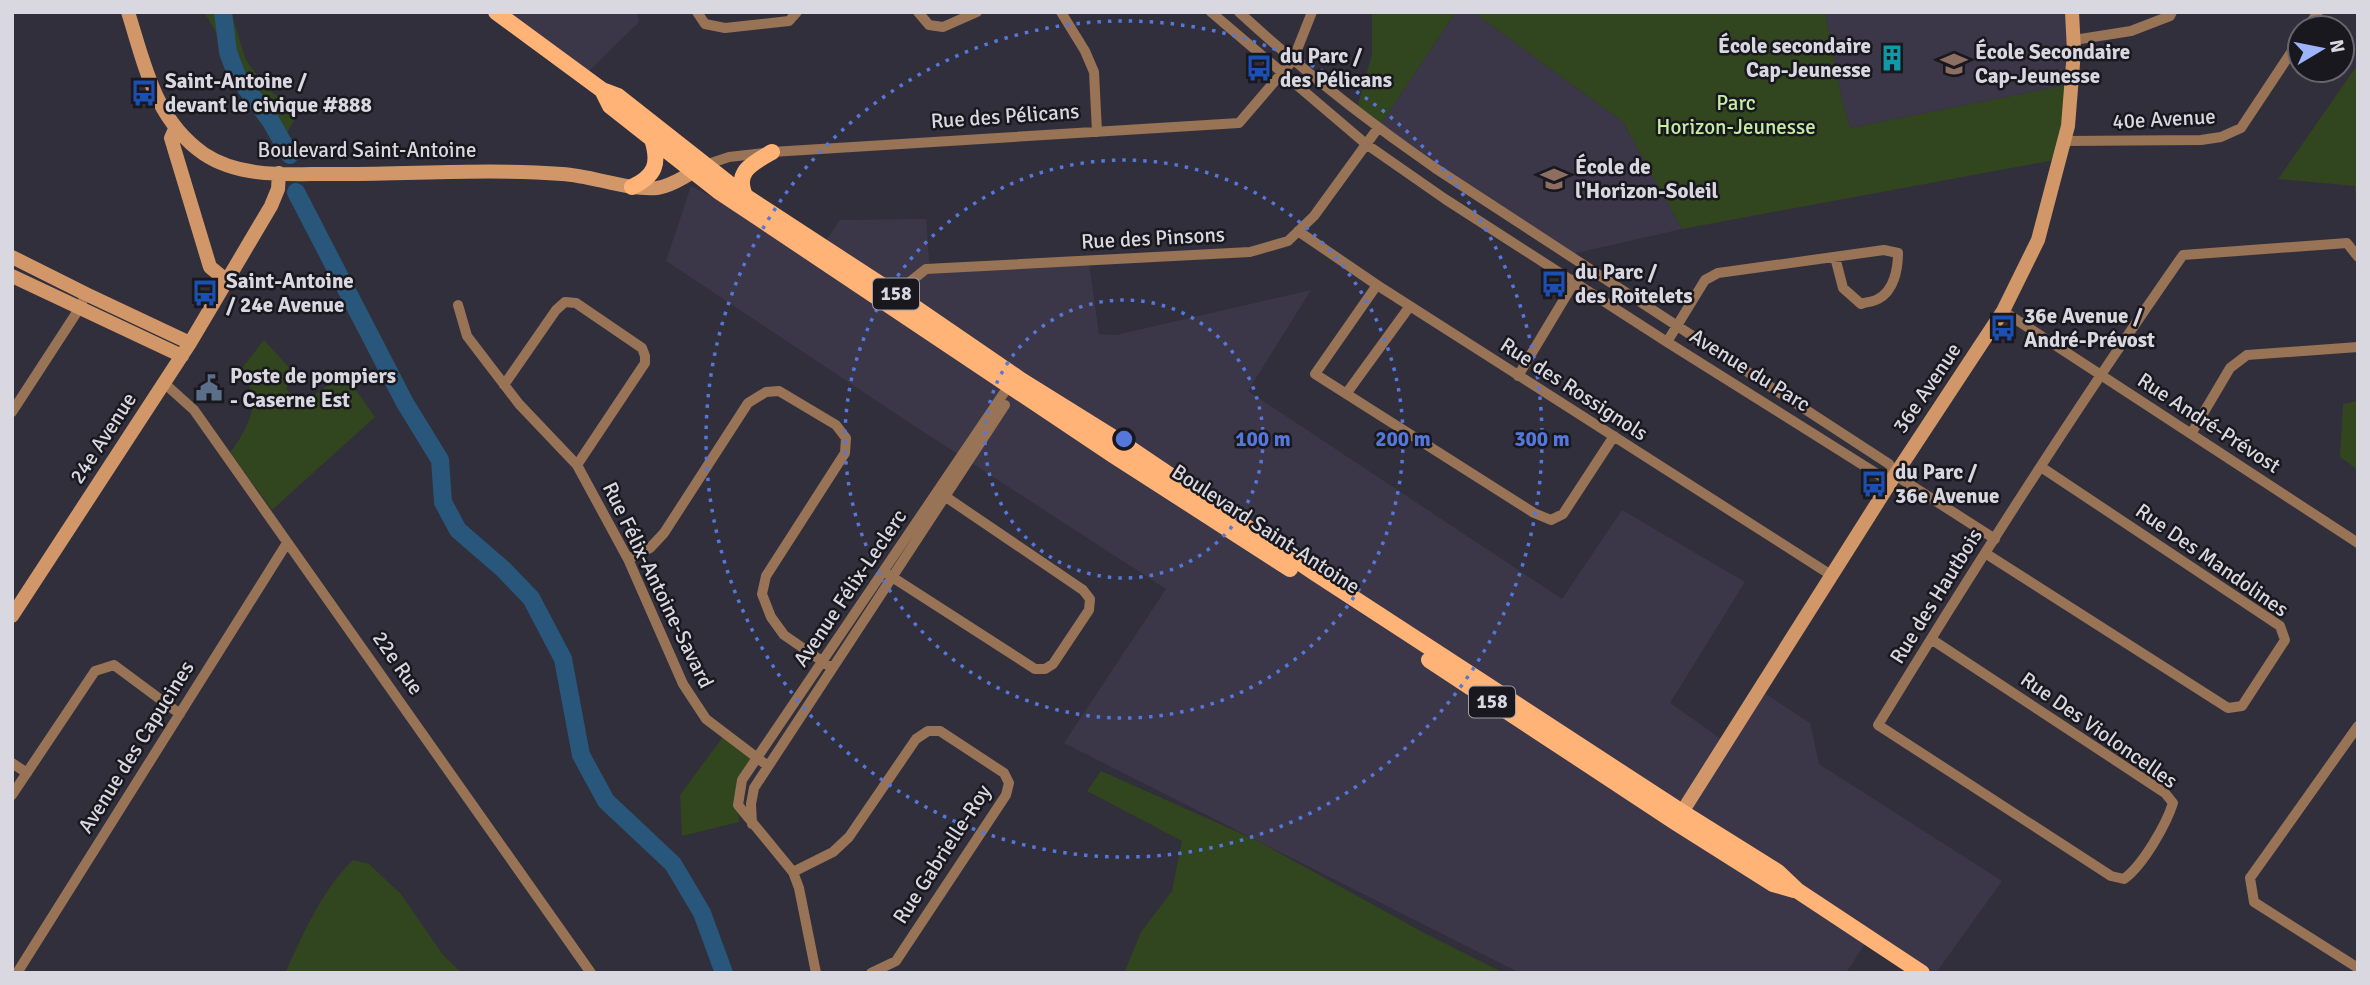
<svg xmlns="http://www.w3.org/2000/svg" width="2370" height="985" viewBox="0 0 2370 985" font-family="Signika,sans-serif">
	<rect width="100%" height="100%" fill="#312f3b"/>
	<!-- built -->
	<path fill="#3b3749" d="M501,12H637L639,22L580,80Z
		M1456,12H1473L1623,122L1682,229L1567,255L1378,128Z
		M1825,12H2072V84L1850,128L1842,100Z
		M691,186L733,207L813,260L840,220L926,219L930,271L1089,263L1099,334L1116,335L1311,290L1248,391L1562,599L1622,510L1745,582L1670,703L1727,743L1760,690L1810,723L1819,764L2002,881L1936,973H1932L1871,934L1846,973H1520L1064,743L1166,589L916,427L666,261Z"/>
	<!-- green -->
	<path fill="#31451e" d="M204,12H231L246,60L267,89L286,102L294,121L285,136L248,87Z
		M1372,12H1456L1378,128L1356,112L1372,54Z
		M1473,12H1825L1842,100L1850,128L2072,84L2060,159L1682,229L1623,122Z
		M2358,64V222L2355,186L2278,179Z
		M264,340L297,376L286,388L300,406L344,373L375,417L272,510L230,453C242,437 258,411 251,391C249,385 242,378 238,373Z
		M2358,401V470L2340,457L2343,404Z
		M725,734L758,758C740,783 738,792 739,822L682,836L680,795Z
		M1101,771L1258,841L1426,934L1504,973H1124L1141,932L1172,891L1182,841L1087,791Z
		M353,860L369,864L401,894L443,955L462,973H285C304,933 321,891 353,860Z"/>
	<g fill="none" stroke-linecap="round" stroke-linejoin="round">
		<!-- river -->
		<path stroke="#28577b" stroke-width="18" d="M223,12L228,52L237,76L270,120L290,155
			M296,192L405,403L440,460L443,502L458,530L503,569L531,598L563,659L581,755L606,801L673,864L702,913L724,973"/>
		<!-- street -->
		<path stroke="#987356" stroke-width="10" d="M697,12L705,24L725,28L789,21L797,12
			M918,12L929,25L943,27L977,12
			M1061,12L1085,51L1094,72L1097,132
			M1211,12L1366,144L1445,199L1667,342L1882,477L1895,475
			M1239,12C1301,69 1366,120 1435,168L1889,464L1895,475L1995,539
			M2307,28L2318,12
			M2074,40L2131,31L2170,16L2172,12
			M2064,141L2201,140L2221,137L2241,128L2300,39
			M705,165L729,157L772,152L1239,123L1293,60L1312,12
			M1298,231L1377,285L1831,575
			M1377,285L1315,374L1534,513L1551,520L1563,514L1614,436
			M898,301L911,281L926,269L1250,252L1288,241L1314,216L1378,128
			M458,305L467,336L519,404L577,465L628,559L683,684L706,719L768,766
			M2003,311L2358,543
			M1667,342L1705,280L1718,273L1884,250L1898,253C1898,269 1894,291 1878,299C1873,302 1866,302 1861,304L1843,288L1835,257
			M1518,376L1584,266
			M164,383L194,410L591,973
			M504,385L556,310L565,302L576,303L642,348L645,356V363L577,465
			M1346,394L1410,306
			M12,412L79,309L86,294
			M2191,434L2230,368L2247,355L2358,347
			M1985,553L2228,708L2242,706L2285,640L2280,626L2041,467
			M628,559L650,548L664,533L748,403L766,392L779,391L836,425L846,438L845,453L766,576L762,594L771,617L784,635L832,668
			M889,575L1035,669H1045L1053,664L1089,610L1090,599L1083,590L943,495
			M1931,639L2165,793L2173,803C2166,825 2143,865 2124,879L2111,876L1878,725C1975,566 2076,408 2183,255L2347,243L2358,257
			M2358,726L2250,878L2254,902L2358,968
			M12,763L27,773
			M12,795L95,671L114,665L180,714
			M752,824L751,804L754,788L1005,405
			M793,872L833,852L849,837L916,739L928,731H940L1004,773L1009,783L1006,795L896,961L871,973
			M17,973L287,543
			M816,973L799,888L793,872L738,805L742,780L1012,381"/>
		<!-- secondary -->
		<path stroke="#d29769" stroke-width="14" d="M128,12C145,66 155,120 204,154C240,178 287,174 328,174C406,175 484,168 562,174C594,176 625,190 657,188C672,186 687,175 700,168
			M175,129L171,138L210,267L227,281
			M12,257L86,294L190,343
			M12,276L182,356
			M12,616L190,343L271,206L278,189L279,173
			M1677,820L1895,475L2003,311L2038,240L2068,126L2074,51L2072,12"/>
		<!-- primary -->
		<path stroke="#ffb376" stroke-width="16" d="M496,12L602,90L618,96L745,196L900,297L1021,380L1119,441L1315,573L1682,812L1778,872L1798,891L1922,973
			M602,90L610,106L718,191L1113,455L1290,569
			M632,187C655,176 660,164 652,139
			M745,196C734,171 753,163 772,152
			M1429,660L1675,822L1773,884L1794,890"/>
	</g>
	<!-- distance rings -->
	<g fill="none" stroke="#5577da" stroke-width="3.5" stroke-dasharray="3.5 7">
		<circle cx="1124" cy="439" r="139"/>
		<circle cx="1124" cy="439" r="279"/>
		<circle cx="1124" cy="439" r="418"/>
	</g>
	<!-- icons -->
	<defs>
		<g id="building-bare" transform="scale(2.1)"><path d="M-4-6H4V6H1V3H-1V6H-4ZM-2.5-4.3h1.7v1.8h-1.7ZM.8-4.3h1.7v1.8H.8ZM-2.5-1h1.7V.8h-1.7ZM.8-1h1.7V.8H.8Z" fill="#0f9aa8" stroke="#19181e" stroke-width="2.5" paint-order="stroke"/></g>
		<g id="school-bare" transform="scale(2.1)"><path d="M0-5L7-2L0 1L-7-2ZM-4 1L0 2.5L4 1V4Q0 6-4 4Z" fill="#8d6e63" stroke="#19181e" stroke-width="2.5" paint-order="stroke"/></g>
		<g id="bus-bare" transform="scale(2.1)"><path d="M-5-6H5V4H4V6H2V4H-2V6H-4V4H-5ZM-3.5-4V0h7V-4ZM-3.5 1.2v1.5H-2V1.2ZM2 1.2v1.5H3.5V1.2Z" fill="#1a4fb4" stroke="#19181e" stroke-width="2.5" paint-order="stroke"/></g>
		<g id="civic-bare" transform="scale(2.1)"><path d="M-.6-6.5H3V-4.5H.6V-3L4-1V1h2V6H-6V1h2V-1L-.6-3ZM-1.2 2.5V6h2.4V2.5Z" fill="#5c6f8a" stroke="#19181e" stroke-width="2.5" paint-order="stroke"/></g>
	</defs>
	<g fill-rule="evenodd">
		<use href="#building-bare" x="1892" y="58"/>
		<use href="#school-bare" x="1954" y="64"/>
		<use href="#bus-bare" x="1259" y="68"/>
		<use href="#bus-bare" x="144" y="93"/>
		<use href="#school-bare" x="1554" y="179"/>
		<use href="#bus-bare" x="1554" y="284"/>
		<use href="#bus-bare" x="205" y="293"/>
		<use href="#bus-bare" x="2003" y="328"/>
		<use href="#civic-bare" x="209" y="388"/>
		<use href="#bus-bare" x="1874" y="484"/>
	</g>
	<g text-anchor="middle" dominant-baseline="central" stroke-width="5" stroke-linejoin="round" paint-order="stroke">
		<!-- shield labels -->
		<g fill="#19181e" stroke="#9f9ea6" stroke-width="2">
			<rect x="873" y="278.5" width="46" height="31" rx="5"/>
			<rect x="1469" y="686.5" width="46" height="31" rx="5"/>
		</g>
		<g font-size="19" font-weight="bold" fill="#d9d8e0">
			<text x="896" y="294">158</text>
			<text x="1492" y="702">158</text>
		</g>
		<!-- poi labels -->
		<g font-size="21" font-weight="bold" fill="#d9d8e0" stroke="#19181e" text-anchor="start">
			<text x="1871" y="46" text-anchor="end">École secondaire<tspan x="1871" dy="24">Cap-Jeunesse</tspan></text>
			<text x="1975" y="52">École Secondaire<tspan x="1975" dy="24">Cap-Jeunesse</tspan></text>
			<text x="1280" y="56">du Parc /<tspan x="1280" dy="24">des Pélicans</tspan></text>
			<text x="165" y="81">Saint-Antoine /<tspan x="165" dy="24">devant le civique #888</tspan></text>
			<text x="1575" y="167">École de<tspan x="1575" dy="24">l'Horizon-Soleil</tspan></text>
			<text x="1575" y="272">du Parc /<tspan x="1575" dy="24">des Roitelets</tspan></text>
			<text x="226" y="281">Saint-Antoine<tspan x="226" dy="24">/ 24e Avenue</tspan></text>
			<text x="2024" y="316">36e Avenue /<tspan x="2024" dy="24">André-Prévost</tspan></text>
			<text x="230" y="376">Poste de pompiers<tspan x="230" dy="24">- Caserne Est</tspan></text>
			<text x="1895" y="472">du Parc /<tspan x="1895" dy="24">36e Avenue</tspan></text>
		</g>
		<!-- park labels -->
		<g font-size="21" fill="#c5eea3" stroke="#19181e">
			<text x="1736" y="103">Parc<tspan x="1736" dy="24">Horizon-Jeunesse</tspan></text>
		</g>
		<!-- street labels -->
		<g font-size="21" fill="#d9d8e0" stroke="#19181e">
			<text transform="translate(1005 116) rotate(-4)">Rue des Pélicans</text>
			<text transform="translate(2164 119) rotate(-3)">40e Avenue</text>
			<text x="367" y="150">Boulevard Saint-Antoine</text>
			<text transform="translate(1153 238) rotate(-3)">Rue des Pinsons</text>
			<text transform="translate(1750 370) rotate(32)">Avenue du Parc</text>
			<text transform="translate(1927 388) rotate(-56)">36e Avenue</text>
			<text transform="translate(1574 389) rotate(33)">Rue des Rossignols</text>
			<text transform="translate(2209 423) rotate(33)">Rue André-Prévost</text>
			<text transform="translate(103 438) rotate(-57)">24e Avenue</text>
			<text transform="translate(1266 529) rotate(33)">Boulevard Saint-Antoine</text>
			<text transform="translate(2212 560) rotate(35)">Rue Des Mandolines</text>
			<text transform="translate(658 585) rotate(64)">Rue Félix-Antoine-Savard</text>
			<text transform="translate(850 588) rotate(-56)">Avenue Félix-Leclerc</text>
			<text transform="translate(1936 596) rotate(-58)">Rue des Hautbois</text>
			<text transform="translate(398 663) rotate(55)">22e Rue</text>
			<text transform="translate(2099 730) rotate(35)">Rue Des Violoncelles</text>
			<text transform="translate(136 747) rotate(-58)">Avenue des Capucines</text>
			<text transform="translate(942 854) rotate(-57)">Rue Gabrielle-Roy</text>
		</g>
	</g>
	<circle cx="1124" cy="439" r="10" fill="#5577da" stroke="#19181e" stroke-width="3.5"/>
	<g font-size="21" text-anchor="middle" font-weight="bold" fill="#5577da" stroke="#19181e" stroke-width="5" stroke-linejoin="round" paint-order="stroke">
		<text x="1263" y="446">100 m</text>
		<text x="1403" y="446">200 m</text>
		<text x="1542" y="446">300 m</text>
	</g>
	<!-- border -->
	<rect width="2370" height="985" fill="none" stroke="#d9d8e0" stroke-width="28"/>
	<!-- north arrow -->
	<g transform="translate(2321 49) rotate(80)"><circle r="33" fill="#19181e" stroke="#66656c" stroke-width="2"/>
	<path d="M0-5L12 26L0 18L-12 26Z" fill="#9db4fd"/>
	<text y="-10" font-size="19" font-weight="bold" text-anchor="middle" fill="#d9d8e0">N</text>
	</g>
</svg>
